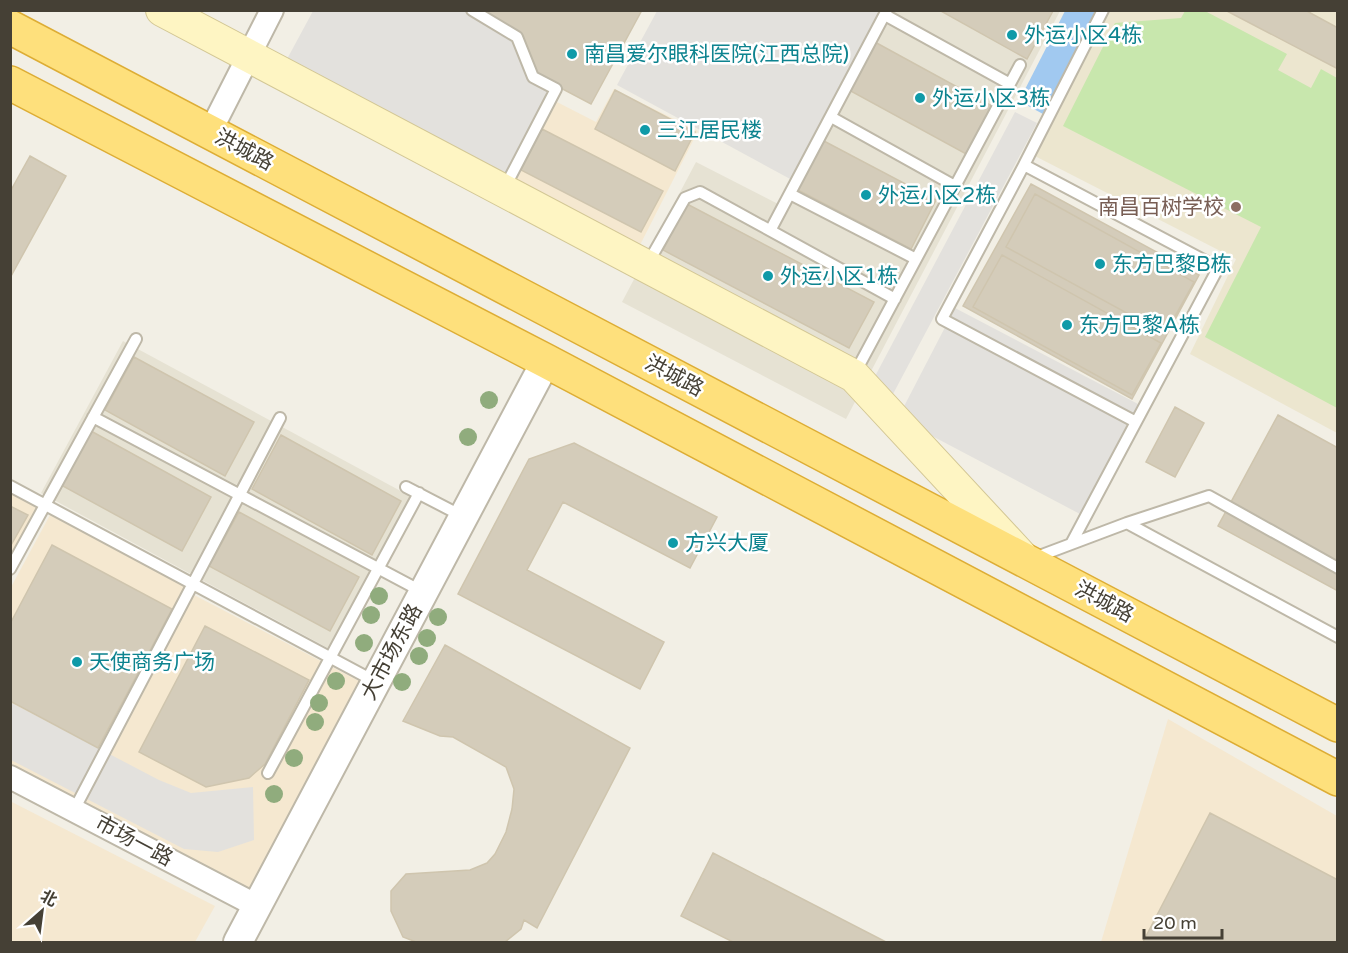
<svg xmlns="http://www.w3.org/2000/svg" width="1348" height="953" viewBox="0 0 1348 953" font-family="'Varela Round','Noto Sans SC',sans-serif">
	<rect width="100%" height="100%" fill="#f2efe5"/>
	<!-- residential -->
	<path fill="#e6e2d3" d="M888,11H1060L846,419L622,302L696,162L784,207Z
		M123,341L421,502L339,654L41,493Z"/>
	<!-- commercial -->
	<path fill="#f5e8d0" d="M614,89L698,131L640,245L514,181L555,101L596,122Z
		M11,492L37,506L11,556Z
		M50,515L185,586L72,800L11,767L10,589Z
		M194,595L361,682L250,893L84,806Z
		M1168,719L1337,816V942H1101Z
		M10,801L215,906L195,942H11Z"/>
	<!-- education -->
	<path fill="#ece6cf" d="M1105,11H1337V433L1190,354L1236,259L1031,154Z"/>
	<!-- green -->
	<path fill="#c8e7ad" d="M1185,11H1205L1287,54L1278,70L1311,88L1321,69L1337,78V408L1205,337L1261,227L1063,126L1115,23L1181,18Z"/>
	<!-- parking -->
	<path fill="#e3e1dd" d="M313,11H464L515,40L549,91L505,175L286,61Z
		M657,11H882L792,180L617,85Z
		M1015,112L1037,123L893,394L872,382Z
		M955,308L1138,404L1080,514L898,418Z
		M10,702L159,780L191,793L253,787L254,840L218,852L184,849L11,760Z"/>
	<!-- water -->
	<path fill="#a1c9f0" d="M1065,11H1096L1043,114L1019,101Z"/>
	<!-- building -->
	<path fill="#d4ccba" stroke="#cfc5ae" stroke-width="1.5" d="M479,10H642L591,104L534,74L520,35Z
		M939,10H1052L1053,11L1027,59Z
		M1225,10H1305L1338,28V69Z
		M873,41L994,107L968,155L847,89Z
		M615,90L695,132L675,171L595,129Z
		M542,129L663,191L641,232L521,170Z
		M822,140L936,200L911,249L796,189Z
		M30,156L66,176L10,278V192Z
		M1031,184L1199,275L1132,399L963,306Z
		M1035,194L1194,282L1165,334L1006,247Z
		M687,204L874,302L849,348L663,250Z
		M1002,255L1161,343L1132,395L973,307Z
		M134,357L254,422L225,476L105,410Z
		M1175,407L1204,423L1175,477L1146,462Z
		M1278,415L1338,448V591L1218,526Z
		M91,431L211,497L182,551L61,485Z
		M281,435L401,501L372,555L252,489Z
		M574,443L717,517L690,568L563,502L527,570L664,642L640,689L458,594L529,459Z
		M10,506L28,515L10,547Z
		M239,512L359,577L330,631L209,566Z
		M52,545L172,609L98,748L10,701V624Z
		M205,626L309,680L265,764L249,778L206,787L139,752Z
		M445,645L630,748L537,928L524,920L521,929L505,942H416L403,937L391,911V891L406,874L470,870L487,863L495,854L506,832L512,809L514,789L506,767L453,737L440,736L403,721Z
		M1210,813L1338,880V942H1143Z
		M713,853L886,942H733L681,916Z"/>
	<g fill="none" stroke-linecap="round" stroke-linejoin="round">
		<!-- service casing -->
		<g stroke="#beb8a8" stroke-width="14">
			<path id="service" d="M472,10L517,37L533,77L556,89L504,189
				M885,15L1010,84
				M831,117L955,186
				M1024,165L1103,10
				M790,194L916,259
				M771,229L887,10
				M648,263L685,198L700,192L895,299
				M855,373L1020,65
				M93,417L421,591
				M10,486L376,682
				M406,487L462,516
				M1127,523L1209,496L1338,568
				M1071,544C1119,453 1168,363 1216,272L1213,265L1024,165L942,319L1136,422
				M1034,558L1127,523L1338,637
				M10,569L136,339
				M268,773L419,493
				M74,810L280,418"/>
		</g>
		<!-- minor casing -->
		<g stroke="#beb8a8" stroke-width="26">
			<path id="minor" d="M210,132L272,10
				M10,777L257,906"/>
		</g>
		<!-- tertiary casing -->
		<g stroke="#beb8a8" stroke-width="32">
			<path id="tertiary" d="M238,942L546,361"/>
		</g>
		<!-- secondary casing -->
		<g stroke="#d3c795" stroke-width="34">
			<path id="secondary" d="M162,10L854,376L1021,556"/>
		</g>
		<!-- trunk casing -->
		<g stroke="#ddad35" stroke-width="36">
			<path id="trunk" d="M10,27L1338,725
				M10,83L546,361L1338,779"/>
		</g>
		<!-- service -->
		<use href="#service" stroke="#fff" stroke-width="10"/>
		<!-- minor -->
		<use href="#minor" stroke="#fff" stroke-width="22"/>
		<!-- tertiary -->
		<use href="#tertiary" stroke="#fff" stroke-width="28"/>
		<!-- secondary -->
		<use href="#secondary" stroke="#fef5c3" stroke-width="32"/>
		<!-- trunk -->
		<use href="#trunk" stroke="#fee07c" stroke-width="33"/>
	</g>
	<!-- trees -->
	<g fill="#90ac7d">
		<circle cx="489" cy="400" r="9"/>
		<circle cx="468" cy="437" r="9"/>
		<circle cx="379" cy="596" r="9"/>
		<circle cx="371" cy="615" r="9"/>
		<circle cx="438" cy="617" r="9"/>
		<circle cx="427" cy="638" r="9"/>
		<circle cx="364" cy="643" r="9"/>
		<circle cx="419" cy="656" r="9"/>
		<circle cx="336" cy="681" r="9"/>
		<circle cx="402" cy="682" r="9"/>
		<circle cx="319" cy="703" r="9"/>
		<circle cx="315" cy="722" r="9"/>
		<circle cx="294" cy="758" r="9"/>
		<circle cx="274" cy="794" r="9"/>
	</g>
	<!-- markers -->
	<g fill="#0f9aa8" stroke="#fff" stroke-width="2">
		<circle cx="1012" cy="35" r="6"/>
		<circle cx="572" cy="54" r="6"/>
		<circle cx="920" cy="98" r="6"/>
		<circle cx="645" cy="130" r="6"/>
		<circle cx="866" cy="195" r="6"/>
		<circle cx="1100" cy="264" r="6"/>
		<circle cx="768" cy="276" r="6"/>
		<circle cx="1067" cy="325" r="6"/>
		<circle cx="673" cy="543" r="6"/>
		<circle cx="77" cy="662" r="6"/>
	</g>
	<circle fill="#8d6e63" stroke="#fff" stroke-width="2" cx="1236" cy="207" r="6"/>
	<g text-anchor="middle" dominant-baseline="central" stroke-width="5" stroke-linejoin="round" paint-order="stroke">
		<!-- culture labels -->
		<g font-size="21" fill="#0d838f" stroke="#fff" text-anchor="start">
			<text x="1024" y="35">外运小区4栋</text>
			<text x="584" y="54">南昌爱尔眼科医院(江西总院)</text>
			<text x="932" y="98">外运小区3栋</text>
			<text x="657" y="130">三江居民楼</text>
			<text x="878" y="195">外运小区2栋</text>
			<text x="1112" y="264">东方巴黎B栋</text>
			<text x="780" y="276">外运小区1栋</text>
			<text x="1079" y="325">东方巴黎A栋</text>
			<text x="685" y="543">方兴大厦</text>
			<text x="89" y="662">天使商务广场</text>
		</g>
		<!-- street labels -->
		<g font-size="21" fill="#454035" stroke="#fff">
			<text transform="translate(244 150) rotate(28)">洪城路</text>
			<text transform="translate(674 376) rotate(28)">洪城路</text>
			<text transform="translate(1104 602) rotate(28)">洪城路</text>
			<text transform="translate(392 652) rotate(-62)">大市场东路</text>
			<text transform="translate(134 841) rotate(28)">市场一路</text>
		</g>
		<!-- education labels -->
		<g font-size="21" fill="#785e54" stroke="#fff" text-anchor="end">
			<text x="1224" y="207">南昌百树学校</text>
		</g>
	</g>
	<!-- border -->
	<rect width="1348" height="953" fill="none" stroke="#454035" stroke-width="24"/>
	<!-- north arrow -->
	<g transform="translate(42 911) rotate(28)" stroke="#ffffff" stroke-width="4.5" paint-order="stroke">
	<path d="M0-4.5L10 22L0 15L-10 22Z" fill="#454035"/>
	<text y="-9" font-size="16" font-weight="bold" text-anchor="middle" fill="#454035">北</text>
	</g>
	<!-- scale -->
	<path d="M1144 929v9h78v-9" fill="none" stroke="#454035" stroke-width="3"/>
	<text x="1153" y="929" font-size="18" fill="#454035" stroke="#ffffff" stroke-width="4.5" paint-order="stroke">20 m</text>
</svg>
